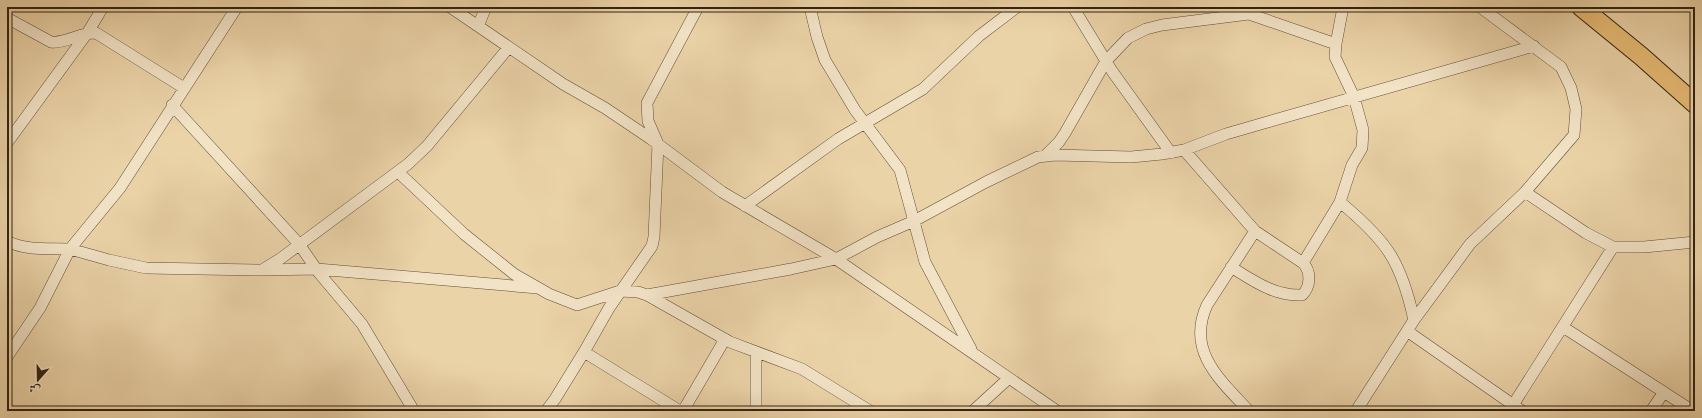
<svg xmlns="http://www.w3.org/2000/svg" width="1702" height="418" viewBox="0 0 1702 418" font-family="Vollkorn,Amiri,serif">
	<rect width="100%" height="100%" fill="#ebd3a8"/>
	<filter id="stains"><feTurbulence type="fractalNoise" baseFrequency=".005" numOctaves="4"/><feColorMatrix values="0 0 0 0 .2 0 0 0 0 .09 0 0 0 0 .02 0 0 0 .5 -.17"/></filter>
	<radialGradient id="worn" r=".72"><stop offset=".6" stop-color="#630" stop-opacity="0"/><stop offset="1" stop-color="#630" stop-opacity=".3"/></radialGradient>
	<g fill="none" stroke-linecap="round" stroke-linejoin="round">
		<!-- minor casing -->
		<g stroke="#604e38" stroke-width="12">
			<path id="minor" d="M450,7L563,84L605,108L651,139L722,192L836,259L1057,411
				M810,7L817,37L825,60L855,110L900,170L925,262L971,349
				M1073,7L1112,71L1171,153
				M7,18L51,42C66,44 80,32 96,33L184,88
				M478,26L486,7
				M172,105L299,244L319,273L362,324L414,411
				M7,143L88,32L103,7
				M1184,150L1255,231L1303,263C1311,271 1311,287 1302,295C1274,296 1254,281 1231,267
				M1045,156L1059,142L1065,133L1106,61L1128,38L1146,29L1162,25L1249,14L1336,44
				M398,172L464,234L514,274L549,294L577,305L620,291L638,292L647,295L730,342L802,369L870,411
				M1525,192L1586,233L1613,247H1644L1695,242
				M1340,202C1387,241 1401,261 1414,320
				M745,206L838,139L923,89L979,36L1017,7
				M7,241C25,251 50,248 70,249L120,188L237,7
				M1303,263L1340,202L1352,165L1362,148L1363,130L1354,97L1335,57L1336,44L1343,7
				M262,270L280,259L408,164L427,146L509,47
				M647,295L791,269L836,259L877,237L914,221L986,182L1038,157L1055,155L1131,157L1162,154L1184,150L1226,134L1264,123L1534,46
				M1563,327L1693,411
				M1407,331L1522,411
				M584,352L680,411
				M756,352V411
				M7,357L40,308L70,249L109,260L146,268L261,270L317,269L538,288
				M1513,405L1613,247
				M546,411L555,399L584,352L609,308L652,246L654,237L658,144L648,121L647,103L698,7
				M683,411L725,339
				M973,411L1009,378
				M1249,411C1220,380 1186,351 1207,305L1255,231
				M1356,411L1414,320L1470,244L1525,192L1574,135L1576,109L1571,88L1561,67L1480,7
				M1651,411L1664,392"/>
		</g>
		<!-- trunk casing -->
		<g stroke="#312212" stroke-width="20">
			<path id="trunk" d="M1581,7L1641,56L1695,104"/>
		</g>
		<!-- minor -->
		<use href="#minor" stroke="#f2e2c6" stroke-width="11"/>
		<!-- trunk -->
		<use href="#trunk" stroke="#e6ba74" stroke-width="18"/>
	</g>
	<!-- margin -->
	<rect width="1702" height="418" fill="none" stroke="#ebd3a8" stroke-width="24"/>
	<rect x="8" y="8" width="1686" height="402" fill="none" stroke="#312212" stroke-width="2"/>
	<rect x="12" y="12" width="1678" height="394" fill="none" stroke="#312212"/>
	<!-- north arrow -->
	<g transform="translate(38 380) rotate(200)" stroke="#f2e2c6" stroke-width="3" paint-order="stroke">
	<path d="M0-3L7 15L0 10L-7 15Z" fill="#312212"/>
	<text y="-6" font-size="11" font-weight="bold" text-anchor="middle" fill="#312212">ش</text>
	</g>
	<rect width="100%" height="100%" filter="url(#stains)"/>
	<rect width="100%" height="100%" fill="url(#worn)"/>
</svg>
